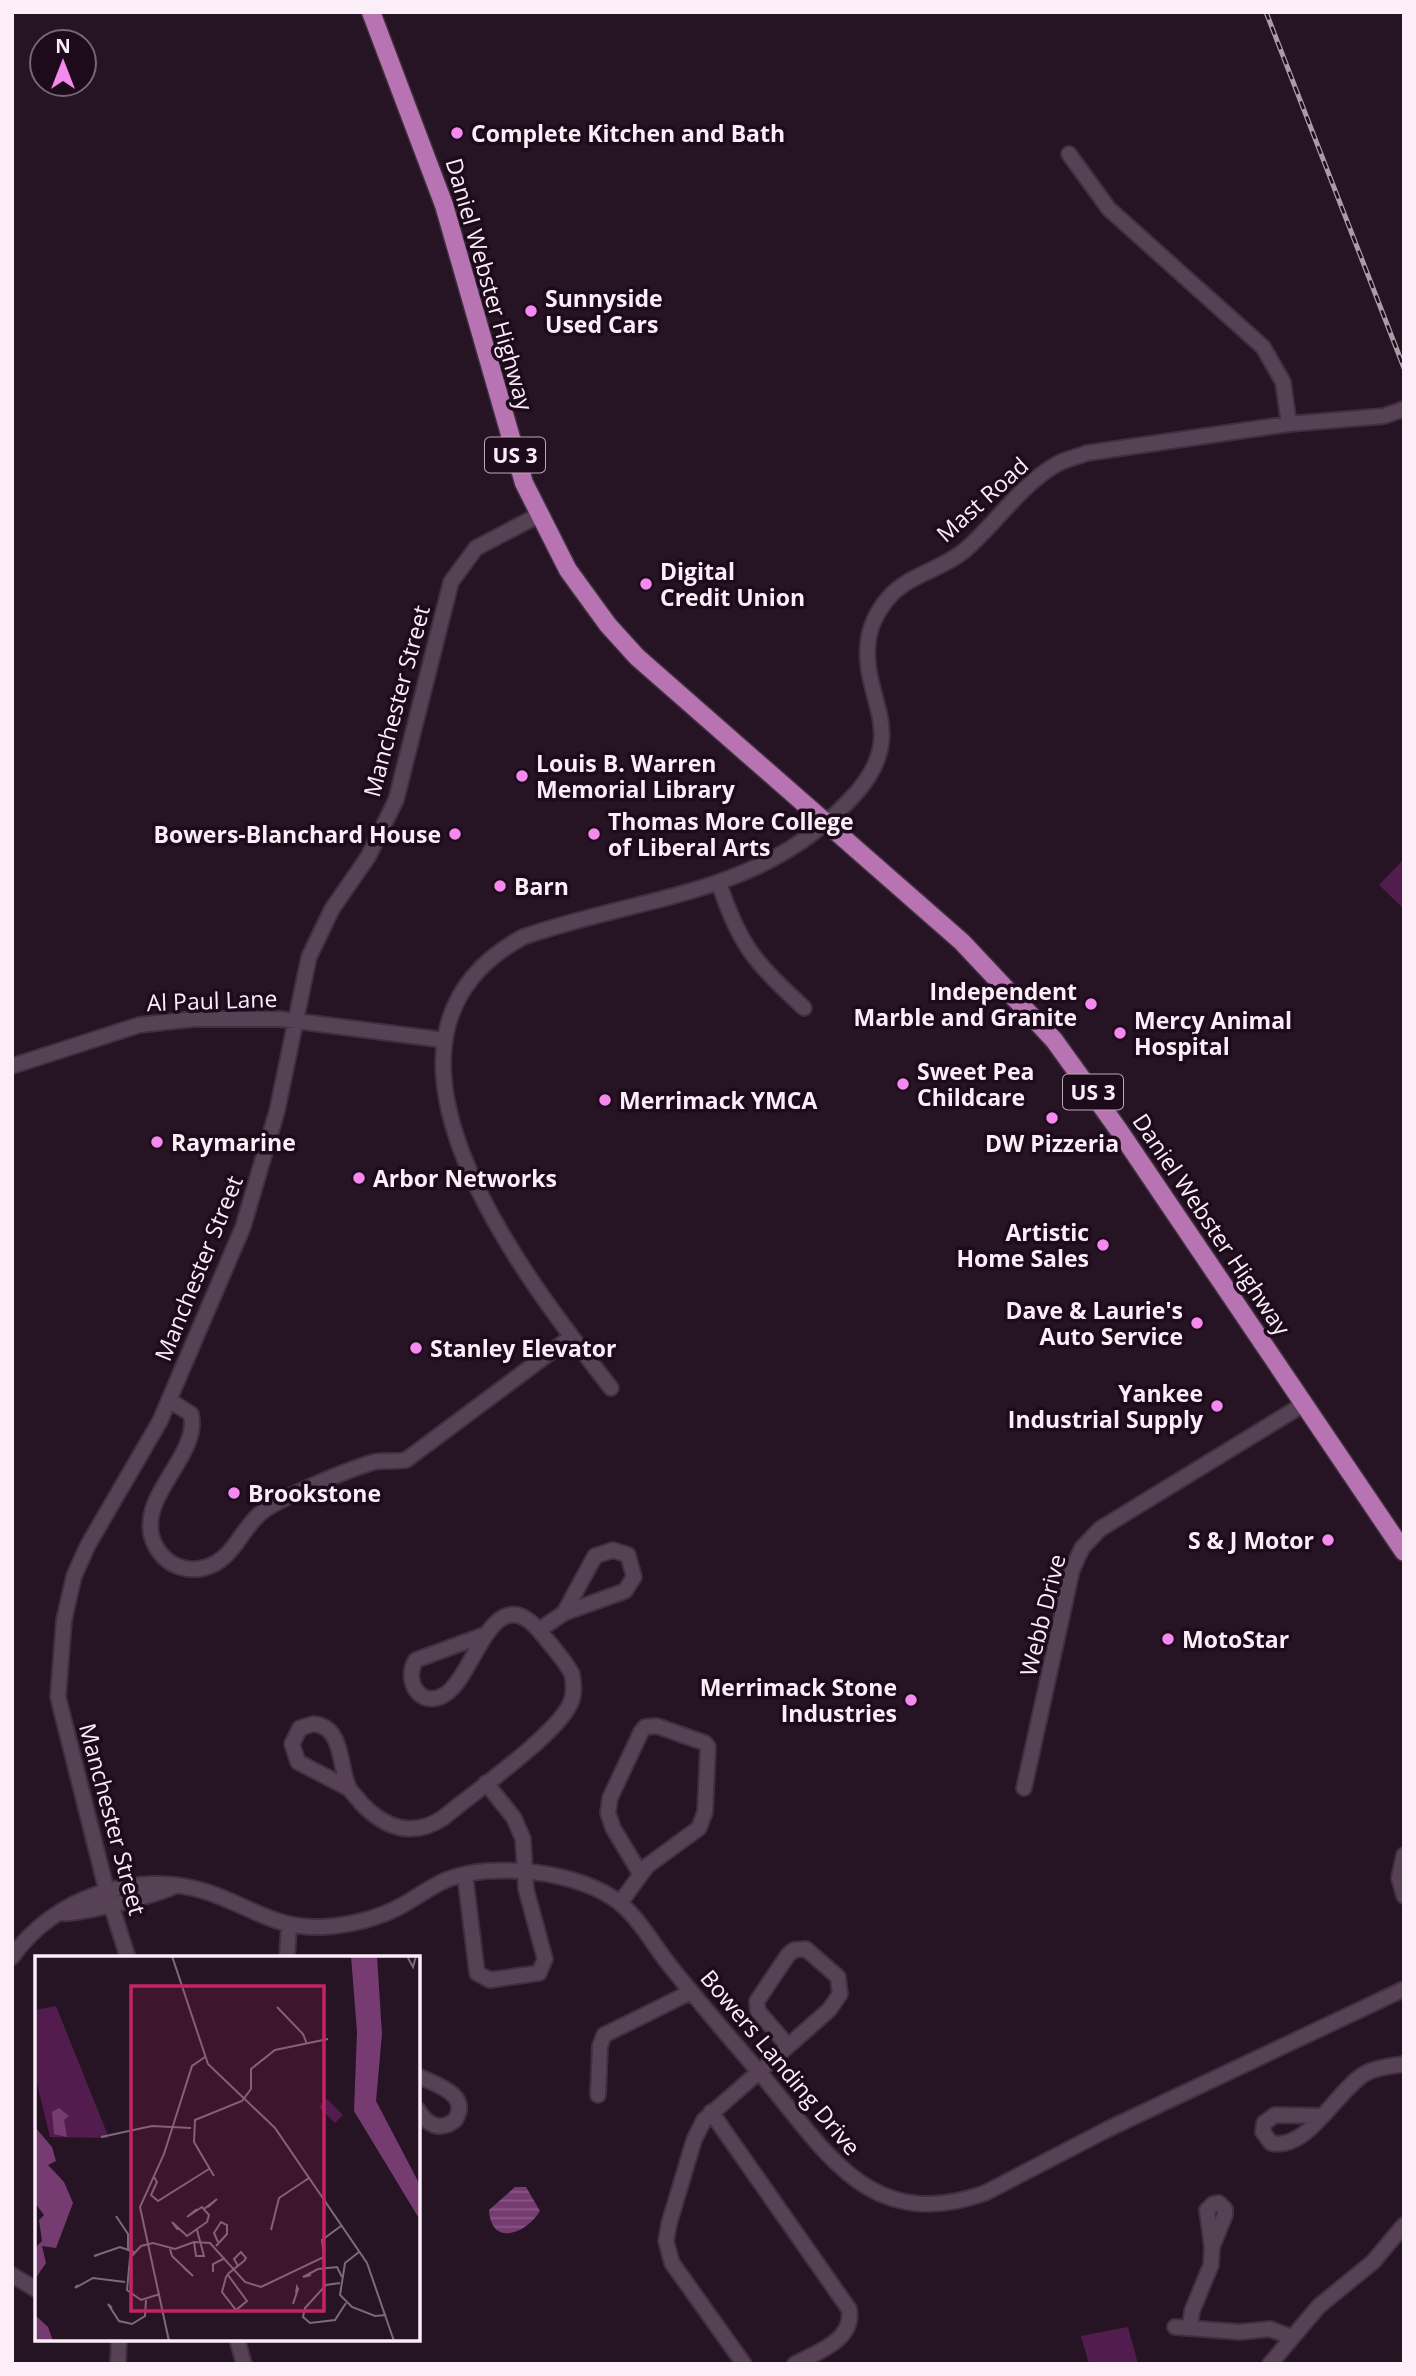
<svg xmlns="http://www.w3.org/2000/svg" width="1416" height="2376" viewBox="0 0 1416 2376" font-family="'Open Sans',sans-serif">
	<defs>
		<pattern id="water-rules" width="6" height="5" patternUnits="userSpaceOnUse" patternTransform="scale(1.75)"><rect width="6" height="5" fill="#763c72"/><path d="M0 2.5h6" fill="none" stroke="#8a5887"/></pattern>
	</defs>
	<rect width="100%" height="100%" fill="#261425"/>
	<!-- park -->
	<path fill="#521c4f" d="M1404,859V909L1379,885Z
		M1128,2327L1138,2364H1089L1081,2336Z"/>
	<!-- water -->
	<path fill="url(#water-rules)" d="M515,2187H526L540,2211C526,2234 491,2247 489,2210Z"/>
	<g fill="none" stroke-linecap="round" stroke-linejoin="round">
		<!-- minor casing -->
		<g stroke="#3e313d" stroke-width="18">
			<path id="minor" d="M1069,154L1109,209L1263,347L1283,382L1289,424
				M719,883C740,947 755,962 804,1008
				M12,1066L139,1025L194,1019H280L444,1040
				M611,1388C527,1280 335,1039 523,937C646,894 765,897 857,792C911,729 858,697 869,636C872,621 881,605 892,594C912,574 942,569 964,551C996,524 1020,485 1057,464C1066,459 1077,457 1087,453L1289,424L1384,416L1404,409
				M169,1400L191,1414C201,1458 130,1500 156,1547C162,1557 170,1564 180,1567C192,1571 205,1569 216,1563C236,1551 244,1526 262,1512C279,1498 352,1468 374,1462C385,1460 395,1462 406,1460L571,1337
				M539,1630L564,1613L595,1556L613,1550L628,1555L634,1577L625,1591L564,1613
				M348,1788L298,1762L292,1744L300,1728L313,1724C343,1726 339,1764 348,1786C350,1792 357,1797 361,1803C385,1828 412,1838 443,1818C473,1793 553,1737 569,1706C575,1696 574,1685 572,1674C565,1660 553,1648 543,1635C492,1571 476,1677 444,1695C420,1709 403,1680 416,1660L484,1635
				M1024,1788L1072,1570L1082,1548L1100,1529L1304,1404
				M1404,1855L1399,1878L1404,1896
				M465,1875L477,1973L490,1980L539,1973L545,1959L526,1889L523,1839L514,1818L486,1783
				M620,1903L647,1866L699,1828L705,1812L708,1747L705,1743L657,1726L645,1727L641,1732L610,1798L608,1813L613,1828L640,1873
				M63,1913C77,1915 161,1894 174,1886
				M12,1957C54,1897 138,1869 207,1892C250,1906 274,1929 323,1927C350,1925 377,1919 401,1906C416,1898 430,1887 446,1880C493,1861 580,1871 620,1903C639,1919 652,1942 667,1962C697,2000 729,2037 760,2073C825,2149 868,2235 985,2193L1108,2129L1404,1989
				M128,1958L107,1892L58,1697L64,1620L74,1576L88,1545L160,1421L243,1227L277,1111L309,957L332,909L368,857L396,800L451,582L476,548L539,515
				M287,1958L289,1925
				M418,2076C436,2085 471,2094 455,2120C440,2132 427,2125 418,2110
				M598,2095L600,2046L604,2035L691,1992
				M711,2112L849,2309C855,2340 817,2352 795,2364
				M1322,2116L1275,2115L1264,2123L1263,2132L1271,2143C1308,2152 1337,2089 1366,2073C1377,2067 1391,2066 1404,2064
				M12,2275L37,2290
				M1175,2327L1240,2332L1270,2329L1291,2337
				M1190,2327L1192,2311L1211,2265L1212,2247L1225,2215V2209L1219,2203L1213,2204L1207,2210L1212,2247
				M237,2339L244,2364
				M118,2364L119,2339
				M744,2364L672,2263L666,2241L669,2224L694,2140L704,2120L829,2010L840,1994L838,1977L806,1949L794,1950L788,1955L757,2001L758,2011L788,2046
				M1270,2364L1319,2306L1373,2262L1404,2225"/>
		</g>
		<!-- major casing -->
		<g stroke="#3e313d" stroke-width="21">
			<path id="major" d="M371,12L444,205L524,483L568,570L608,625L637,657L962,942L1054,1040L1118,1129L1404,1552"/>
		</g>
		<!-- minor -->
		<use href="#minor" stroke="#574255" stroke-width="14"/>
		<!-- major -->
		<use href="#major" stroke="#b873b3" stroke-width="18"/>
		<!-- rail casing -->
		<g stroke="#aa9ba8" stroke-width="5">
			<path id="rail" d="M1266,12L1404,368"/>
		</g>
		<!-- rail -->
		<use href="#rail" stroke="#1d0b1b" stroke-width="2.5" stroke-dasharray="8" stroke-linecap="butt"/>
	</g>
	<!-- markers -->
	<g fill="#f589ee" stroke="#1d0b1b" stroke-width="2.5">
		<circle cx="457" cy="133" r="7"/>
		<circle cx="531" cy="311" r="7"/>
		<circle cx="646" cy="584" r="7"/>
		<circle cx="522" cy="776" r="7"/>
		<circle cx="455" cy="834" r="7"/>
		<circle cx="594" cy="834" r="7"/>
		<circle cx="500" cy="886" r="7"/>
		<circle cx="1091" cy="1004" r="7"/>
		<circle cx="1120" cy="1033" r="7"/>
		<circle cx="903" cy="1084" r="7"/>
		<circle cx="605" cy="1100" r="7"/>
		<circle cx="1052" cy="1118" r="7"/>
		<circle cx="157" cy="1142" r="7"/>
		<circle cx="359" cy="1178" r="7"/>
		<circle cx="1103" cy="1245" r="7"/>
		<circle cx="1197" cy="1323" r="7"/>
		<circle cx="416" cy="1348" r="7"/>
		<circle cx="1217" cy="1406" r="7"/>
		<circle cx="234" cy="1493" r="7"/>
		<circle cx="1328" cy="1540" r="7"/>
		<circle cx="1168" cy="1639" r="7"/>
		<circle cx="911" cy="1700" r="7"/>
	</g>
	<g text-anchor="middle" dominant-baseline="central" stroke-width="7" stroke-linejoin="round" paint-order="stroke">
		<!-- shield labels -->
		<g fill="#1d0b1b" stroke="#b8aab6" stroke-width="2">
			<rect x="485" y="437.5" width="60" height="35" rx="5"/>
			<rect x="1063" y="1074.5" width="60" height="35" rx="5"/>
		</g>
		<g font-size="21" font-weight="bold" fill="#fbeef9">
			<text x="515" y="455">US 3</text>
			<text x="1093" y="1092">US 3</text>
		</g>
		<!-- poi labels -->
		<g font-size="23" font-weight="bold" fill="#fbeef9" stroke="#1d0b1b" text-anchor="start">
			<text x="471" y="133">Complete Kitchen and Bath</text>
			<text x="545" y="298">Sunnyside<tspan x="545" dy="26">Used Cars</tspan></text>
			<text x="660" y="571">Digital<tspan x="660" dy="26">Credit Union</tspan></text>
			<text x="536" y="763">Louis B. Warren<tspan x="536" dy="26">Memorial Library</tspan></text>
			<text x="608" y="821">Thomas More College<tspan x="608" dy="26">of Liberal Arts</tspan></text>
			<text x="441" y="834" text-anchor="end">Bowers-Blanchard House</text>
			<text x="514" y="886">Barn</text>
			<text x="1077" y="991" text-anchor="end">Independent<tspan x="1077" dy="26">Marble and Granite</tspan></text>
			<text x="1134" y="1020">Mercy Animal<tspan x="1134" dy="26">Hospital</tspan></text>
			<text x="917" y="1071">Sweet Pea<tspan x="917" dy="26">Childcare</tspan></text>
			<text x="619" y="1100">Merrimack YMCA</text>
			<text x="171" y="1142">Raymarine</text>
			<text x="1052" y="1143" text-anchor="middle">DW Pizzeria</text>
			<text x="373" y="1178">Arbor Networks</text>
			<text x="1089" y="1232" text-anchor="end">Artistic<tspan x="1089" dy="26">Home Sales</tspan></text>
			<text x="1183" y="1310" text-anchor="end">Dave &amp; Laurie's<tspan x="1183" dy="26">Auto Service</tspan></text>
			<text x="430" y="1348">Stanley Elevator</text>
			<text x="1203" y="1393" text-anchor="end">Yankee<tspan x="1203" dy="26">Industrial Supply</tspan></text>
			<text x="248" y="1493">Brookstone</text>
			<text x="1314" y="1540" text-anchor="end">S &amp; J Motor</text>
			<text x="1182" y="1639">MotoStar</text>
			<text x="897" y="1687" text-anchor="end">Merrimack Stone<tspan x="897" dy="26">Industries</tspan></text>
		</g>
		<!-- street labels -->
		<g font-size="23" fill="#fbeef9" stroke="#1d0b1b">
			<text transform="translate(490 284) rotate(74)">Daniel Webster Highway</text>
			<text transform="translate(982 499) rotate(-42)">Mast Road</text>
			<text transform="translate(396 701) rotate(-75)">Manchester Street</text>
			<text transform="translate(212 1000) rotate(-2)">Al Paul Lane</text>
			<text transform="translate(1212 1224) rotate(56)">Daniel Webster Highway</text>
			<text transform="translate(198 1268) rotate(-68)">Manchester Street</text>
			<text transform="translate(1042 1615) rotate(-76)">Webb Drive</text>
			<text transform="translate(113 1819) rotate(75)">Manchester Street</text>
			<text transform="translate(781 2062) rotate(50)">Bowers Landing Drive</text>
		</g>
	</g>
	<!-- overview -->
	<g transform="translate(35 1956)">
		<rect width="385" height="385" fill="#261425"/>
		<path d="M21,50L74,182L15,181L0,120V54ZM292,143L308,159L300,167L284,151Z" fill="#521c4f"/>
		<path d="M316,0H342L347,78L341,145L385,229V264L319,155L322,76ZM24,152L34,160L29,164L32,181L19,178L17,156ZM0,171L17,191L21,205L13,209L29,226L38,247L21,292L7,290L11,307L0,323V292L7,285L4,264L9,259L0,247ZM0,359L13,371L18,385H0Z" fill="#763c72"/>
		<path fill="none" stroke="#7b6b7a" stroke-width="2" d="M137,0L173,108L240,172L332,307L359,385M372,0L378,11L381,0M242,51L268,78L272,88M66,181L117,170L156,172M179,220L159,186L160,164L207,145L216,133V113L240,94L293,83M119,221L122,226L116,239L123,245L174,213M169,253L182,243L173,251M81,260L93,278V293M143,274L137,266L152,280L172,266L174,259L167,251L152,261L162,253M236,274L244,242L274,222M159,286L161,300H169L162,274M181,290L192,278V269L186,266L179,277L183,286M135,293L137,300L158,320L149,312M324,296L310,307L305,339L317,351L340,360L351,359M63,299L59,300L85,291L99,296M178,316V308L190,302M193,319L212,345L201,354L187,336L191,321L192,320L193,318L199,313L209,305L211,302L206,296L199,303L203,310M276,319L268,321L283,313L302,311L307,321M305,327L291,329L270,352L268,361L275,367L300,364L311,347M43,329L40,332L58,322L90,326M125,338L106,344L92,334L95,302L106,290L118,287L140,293L159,286L175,287L210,326L226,331L289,301L287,284L306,270M258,348L263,333L262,331L261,337M77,352L73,348L84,365L97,368L110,360L111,344M134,385L105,251L129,198L157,110L170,101"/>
		<path fill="#c52363" fill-opacity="0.15" stroke="#c52363" stroke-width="3.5" d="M96,30H289V355H96Z"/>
		<rect width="385" height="385" fill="none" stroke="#fbeef9" stroke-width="3.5"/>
	</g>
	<!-- border -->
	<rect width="1416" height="2376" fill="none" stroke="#fbeef9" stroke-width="28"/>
	<!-- north arrow -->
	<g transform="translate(63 63)"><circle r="33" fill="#1d0b1b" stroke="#766674" stroke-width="2"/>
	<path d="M0-5L12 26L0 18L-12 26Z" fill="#f589ee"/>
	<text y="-10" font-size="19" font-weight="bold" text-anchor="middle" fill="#fbeef9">N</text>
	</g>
</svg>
